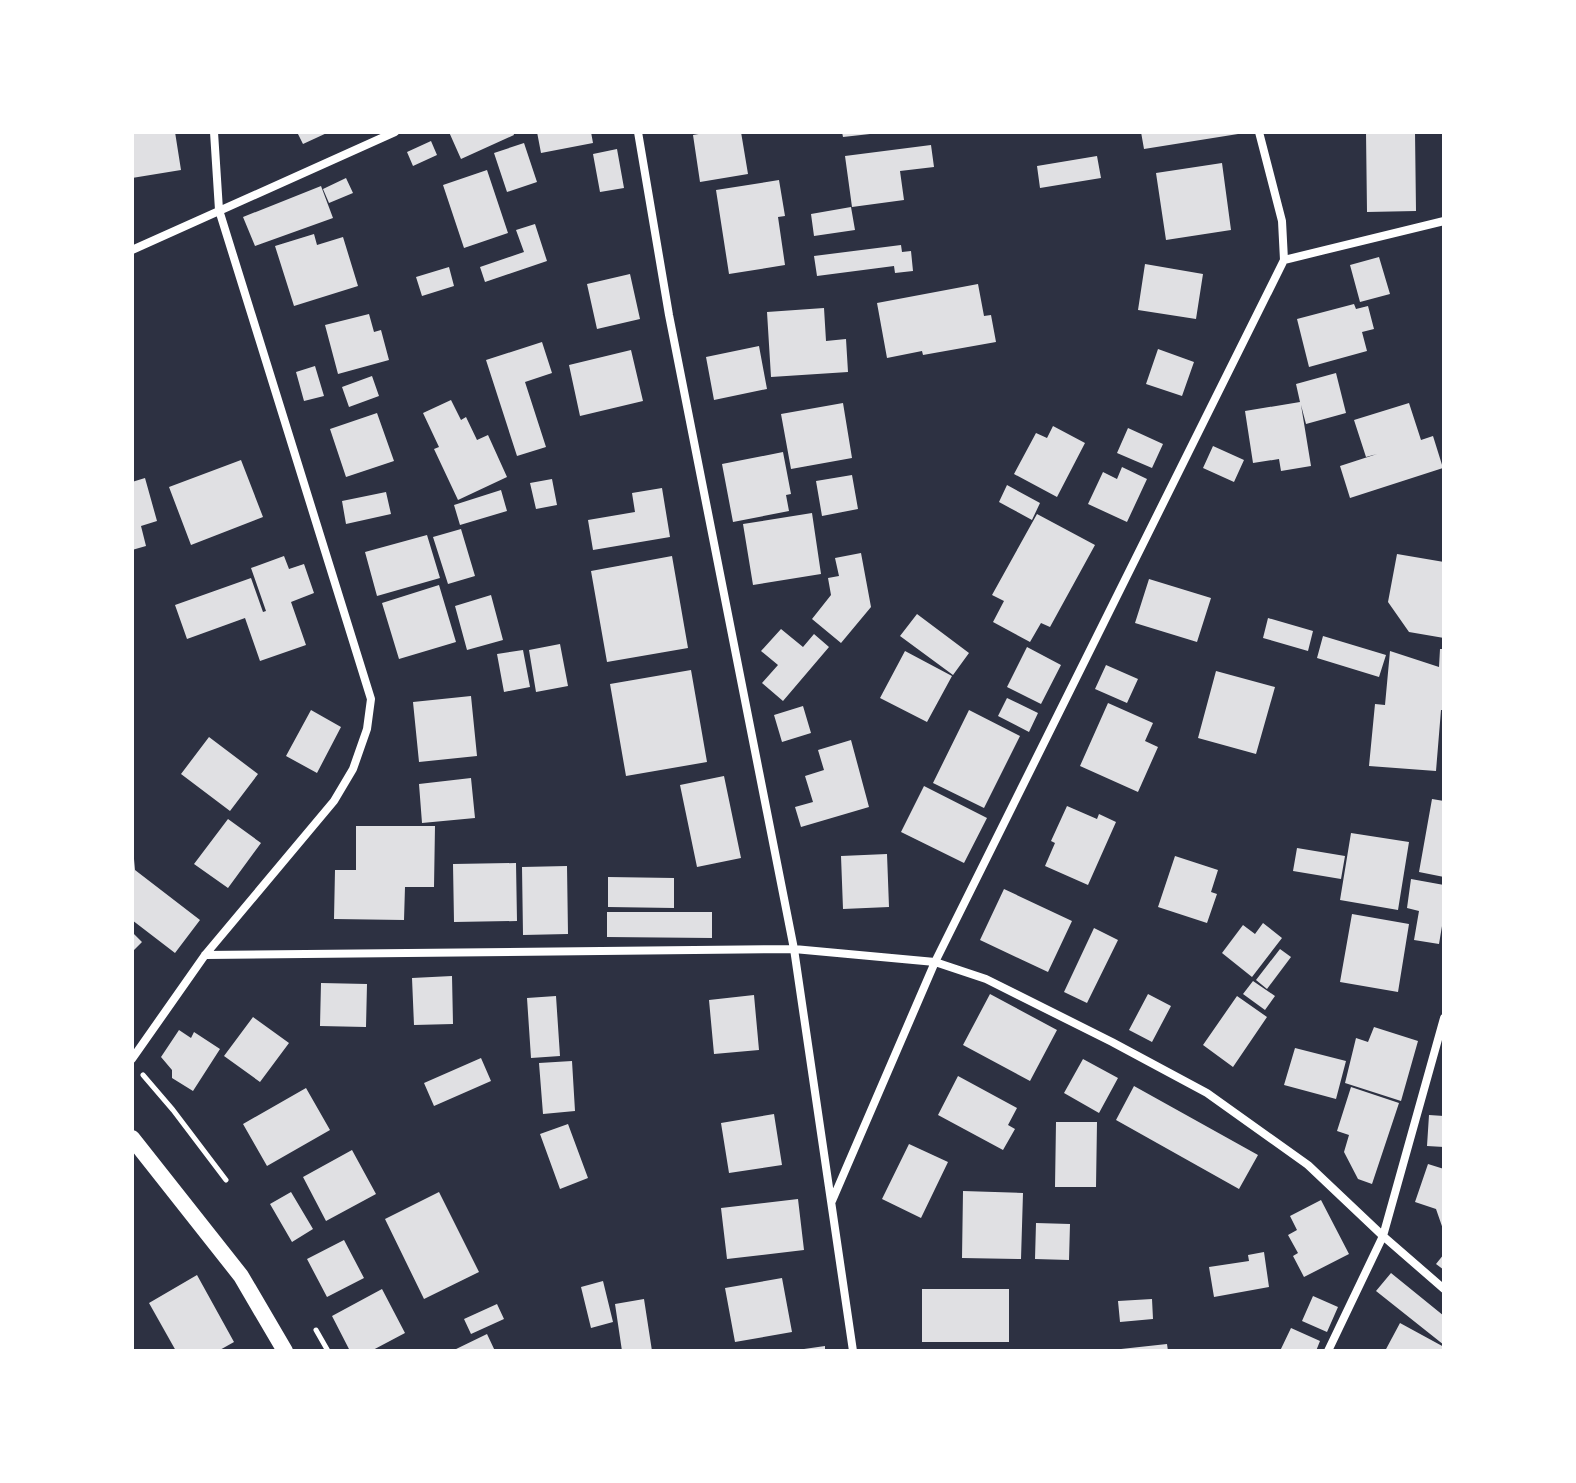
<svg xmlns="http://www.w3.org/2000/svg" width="1576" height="1483" viewBox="0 0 1576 1483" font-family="Manrope,sans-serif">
	<rect width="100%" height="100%" fill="#2d3142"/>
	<!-- building -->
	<path fill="#e0e0e3" d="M132,132H175L181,170L132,178Z
		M297,132H329L303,144Z
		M449,132H513L514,135L461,159Z
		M537,132H591L593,143L541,153Z
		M710,132H741L748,174L700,182L693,135Z
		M842,132H870V134L843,137Z
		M1141,132H1238V134L1144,149Z
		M1366,132H1415L1416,211L1367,212Z
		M431,141L437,155L413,166L407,152Z
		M524,143L537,182L507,192L494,153Z
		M931,145L934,167L900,171L904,200L852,207L845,156Z
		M617,149L624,188L600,192L593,154Z
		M1097,156L1101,178L1040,188L1037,166Z
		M1222,163L1231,230L1166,240L1156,173Z
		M487,170L508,233L464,248L443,185Z
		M346,178L353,193L329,203L323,189Z
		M779,180L785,216L778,217L785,265L729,274L716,190Z
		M321,186L333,218L255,246L243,217Z
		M851,207L855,230L814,236L811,214Z
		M535,224L547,261L485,282L480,267L524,252L516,230Z
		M314,234L317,245L343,237L358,286L294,306L275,246Z
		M901,245L902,252L911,251L913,271L895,273L894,266L817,276L814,256Z
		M1379,257L1390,294L1360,302L1350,265Z
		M1145,264L1203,274L1196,319L1138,310Z
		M449,267L454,286L422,296L416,277Z
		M630,274L640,319L597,329L587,284Z
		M978,284L984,316L991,315L996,342L923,355L922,351L887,358L877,303Z
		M1354,304L1356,309L1368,306L1374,329L1362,332L1367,351L1309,367L1297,319Z
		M824,308L826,341L846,339L848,372L771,377L767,312Z
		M369,314L374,332L381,330L389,360L338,374L325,325Z
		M542,342L552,373L525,382L546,447L517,456L486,360Z
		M759,346L767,389L714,400L706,357Z
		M1158,349L1194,362L1182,396L1146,384Z
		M631,350L643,401L580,416L569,365Z
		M315,366L324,396L304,401L296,372Z
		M1336,373L1346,413L1306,424L1301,405L1311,466L1281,471L1279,459L1253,463L1245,411L1300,402L1296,384Z
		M372,376L379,396L349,407L342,387Z
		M451,400L461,420L466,417L477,440L488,435L507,477L458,500L434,449L439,447L423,413Z
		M843,403L852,458L791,469L781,414Z
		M1409,403L1421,440L1433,436L1443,468L1350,498L1340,466L1377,454L1366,457L1354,420Z
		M377,413L394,461L346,477L330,429Z
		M1053,426L1085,443L1057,497L1014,474L1036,433L1047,438Z
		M1128,428L1163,444L1152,468L1117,453Z
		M1213,446L1244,460L1234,482L1203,468Z
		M783,452L791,494L786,495L789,511L733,522L722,464Z
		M241,460L263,517L191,545L169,487Z
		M1122,467L1147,479L1127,522L1088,504L1103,472L1117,479Z
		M852,475L858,509L822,516L816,481Z
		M145,478L157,521L141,526L146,546L132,550V482Z
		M552,479L557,505L536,509L530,483Z
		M1007,485L1040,503L1032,520L999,502Z
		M662,488L670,537L593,550L588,520L635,512L632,493Z
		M501,490L507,511L460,525L454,505Z
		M386,492L391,514L346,524L342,501Z
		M812,513L821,574L753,585L743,524Z
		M1037,514L1095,545L1050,627L1041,623L1030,642L993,622L1004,601L992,595Z
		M461,529L475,576L448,584L433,537Z
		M427,535L440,578L377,596L365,552Z
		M861,553L871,607L841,643L812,619L831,595L828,578L839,576L835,558Z
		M1397,554L1444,562V638L1409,632L1388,602Z
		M284,556L289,569L304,564L314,593L291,602L306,645L260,661L245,618L187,639L175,605L251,578L263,612L266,611L251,568Z
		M672,556L688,648L607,662L591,571Z
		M1149,579L1211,598L1197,642L1135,623Z
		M439,585L456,642L399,659L382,603Z
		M491,595L503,640L467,650L455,606Z
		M917,614L969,653L953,675L900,636Z
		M1268,618L1313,631L1308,651L1263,638Z
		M781,629L803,647L814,634L829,647L783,701L762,683L778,665L761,651Z
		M1323,636L1386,655L1379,677L1317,658Z
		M560,644L568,686L536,692L529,650Z
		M1027,647L1061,665L1041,704L1007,687Z
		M1440,649H1444V710H1441L1436,771L1369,766L1375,704L1385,705L1390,651L1439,667Z
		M523,650L530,687L504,692L497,654Z
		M905,651L952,676L927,722L880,698Z
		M1106,665L1138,679L1127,703L1095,689Z
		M691,670L707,762L626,776L610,684Z
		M1216,671L1275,687L1256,754L1198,738Z
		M471,696L477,756L419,762L413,702Z
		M1007,698L1038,713L1029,732L998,716Z
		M1108,703L1153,723L1145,741L1158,747L1138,792L1080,766Z
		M803,706L811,733L782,742L774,715Z
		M311,710L341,727L317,773L286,756Z
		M969,710L1020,736L984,808L933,783Z
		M209,737L258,774L230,811L181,774Z
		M851,740L869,807L801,827L795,807L813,802L805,776L824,770L818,750Z
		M724,776L741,858L697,867L680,785Z
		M471,778L475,818L422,823L419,784Z
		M924,786L987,818L964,863L901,832Z
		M1432,799L1444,801V877L1419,872Z
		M1067,806L1097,819L1099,814L1116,822L1088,885L1045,866L1055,843L1051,841Z
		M228,819L261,843L228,888L194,864Z
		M356,826H435L434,887H405L404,920L334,919L335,870H356Z
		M1351,833L1409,842L1398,910L1340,900Z
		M1297,848L1345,856L1341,879L1293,871Z
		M887,854L889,907L843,909L841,856Z
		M1175,856L1218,870L1211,892L1217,894L1207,923L1158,907Z
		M132,859H134L135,870L200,920L175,953L132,920Z
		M516,863L517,921L454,922L453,864Z
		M567,866L568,934L523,935L522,867Z
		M608,877L674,878V908L608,907Z
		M1411,879L1444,885V914L1439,944L1414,940L1419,911L1407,908Z
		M1004,889L1072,921L1048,972L980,940Z
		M607,912H712V938L607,937Z
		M1352,914L1409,924L1398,992L1340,982Z
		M1263,923L1282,938L1252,977L1222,953L1243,925L1255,934Z
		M1094,928L1118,940L1087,1003L1064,992Z
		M132,932L142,942L132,952Z
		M1280,949L1291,957L1267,989L1256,980Z
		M452,976L453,1024L414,1025L412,978Z
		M1253,981L1275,996L1265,1010L1243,994Z
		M321,983L367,984L366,1027L320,1026Z
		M990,994L1057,1030L1030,1081L963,1045Z
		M1148,994L1171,1006L1152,1042L1129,1030Z
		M754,995L759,1050L714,1054L709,1000Z
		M556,996L560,1056L531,1058L527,998Z
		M1237,996L1267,1017L1233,1067L1203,1045Z
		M253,1017L289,1043L260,1082L224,1056Z
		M1374,1027L1418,1041L1401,1101L1345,1083L1356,1038L1368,1042Z
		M179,1030L191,1038L194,1032L220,1049L193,1091L172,1078V1070L161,1057Z
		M1295,1048L1346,1061L1336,1099L1284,1085Z
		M481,1058L491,1081L434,1106L424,1083Z
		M1083,1059L1118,1078L1099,1113L1064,1093Z
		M572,1061L575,1111L543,1114L539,1063Z
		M958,1076L1017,1108L1008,1125L1015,1129L1003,1150L938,1115Z
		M1134,1086L1258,1155L1239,1189L1116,1120Z
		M1351,1087L1399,1103L1372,1184L1358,1179L1344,1152L1349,1135L1337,1131Z
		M306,1088L330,1130L267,1166L243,1124Z
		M774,1114L782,1165L729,1173L721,1123Z
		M1429,1115L1444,1116V1147L1427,1146Z
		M1056,1122H1097L1096,1187H1055Z
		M568,1124L588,1178L560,1189L540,1134Z
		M909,1144L948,1162L921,1218L882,1199Z
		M352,1150L376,1194L326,1221L303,1177Z
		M1428,1164L1444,1169V1232L1436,1209L1415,1202Z
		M963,1191L1023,1193L1021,1259L962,1258Z
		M291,1192L313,1229L292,1242L270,1204Z
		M439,1192L479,1272L424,1299L385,1219Z
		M798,1199L804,1250L727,1259L721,1208Z
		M1321,1200L1349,1254L1304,1277L1293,1256L1298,1253L1288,1235L1297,1230L1290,1216Z
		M1036,1223L1070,1224L1069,1260L1035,1259Z
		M344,1240L364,1278L327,1297L307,1259Z
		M1264,1252L1269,1287L1214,1297L1209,1267L1249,1261L1248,1255Z
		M1444,1254V1270L1436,1264Z
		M1391,1273L1444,1316V1345L1376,1291Z
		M197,1275L234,1342L218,1351H176L149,1303Z
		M782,1278L792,1332L735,1342L725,1288Z
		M603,1281L613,1322L591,1328L581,1287Z
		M382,1289L405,1333L371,1351H350L332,1316Z
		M922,1289H1009V1342H922Z
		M1313,1296L1338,1307L1327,1332L1302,1321Z
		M644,1299L652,1351H622L615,1304Z
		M1152,1299L1153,1319L1120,1322L1118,1301Z
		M497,1304L504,1319L471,1334L464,1319Z
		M1400,1323L1444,1347V1351H1385Z
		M1291,1328L1320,1341L1316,1351H1280Z
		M487,1334L495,1351H452Z
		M1167,1344L1168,1351H1121V1349Z
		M825,1346V1351H805L804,1349Z"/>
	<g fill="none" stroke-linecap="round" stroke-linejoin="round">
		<!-- path -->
		<path stroke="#fff" stroke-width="5" d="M143,1075L173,1110L226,1180
			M316,1330L328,1351"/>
		<!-- minor -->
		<path stroke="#fff" stroke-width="8" d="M638,132L669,315L794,949L853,1351
			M132,250L395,132
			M1284,260L1444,221
			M205,955L794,949L935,962L986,979L1112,1042L1207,1093L1308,1165L1383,1236L1444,1289
			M132,1059L205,955L334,801L353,769L367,729L371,699L219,210L214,132
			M832,1201L935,962L1284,260L1282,221L1259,132
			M1328,1351L1383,1236L1444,1018"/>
		<!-- secondary -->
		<path stroke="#fff" stroke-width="16" d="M132,1138L241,1276L285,1351"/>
	</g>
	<!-- border -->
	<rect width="1576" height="1483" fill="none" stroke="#ffffff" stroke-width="268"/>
</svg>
